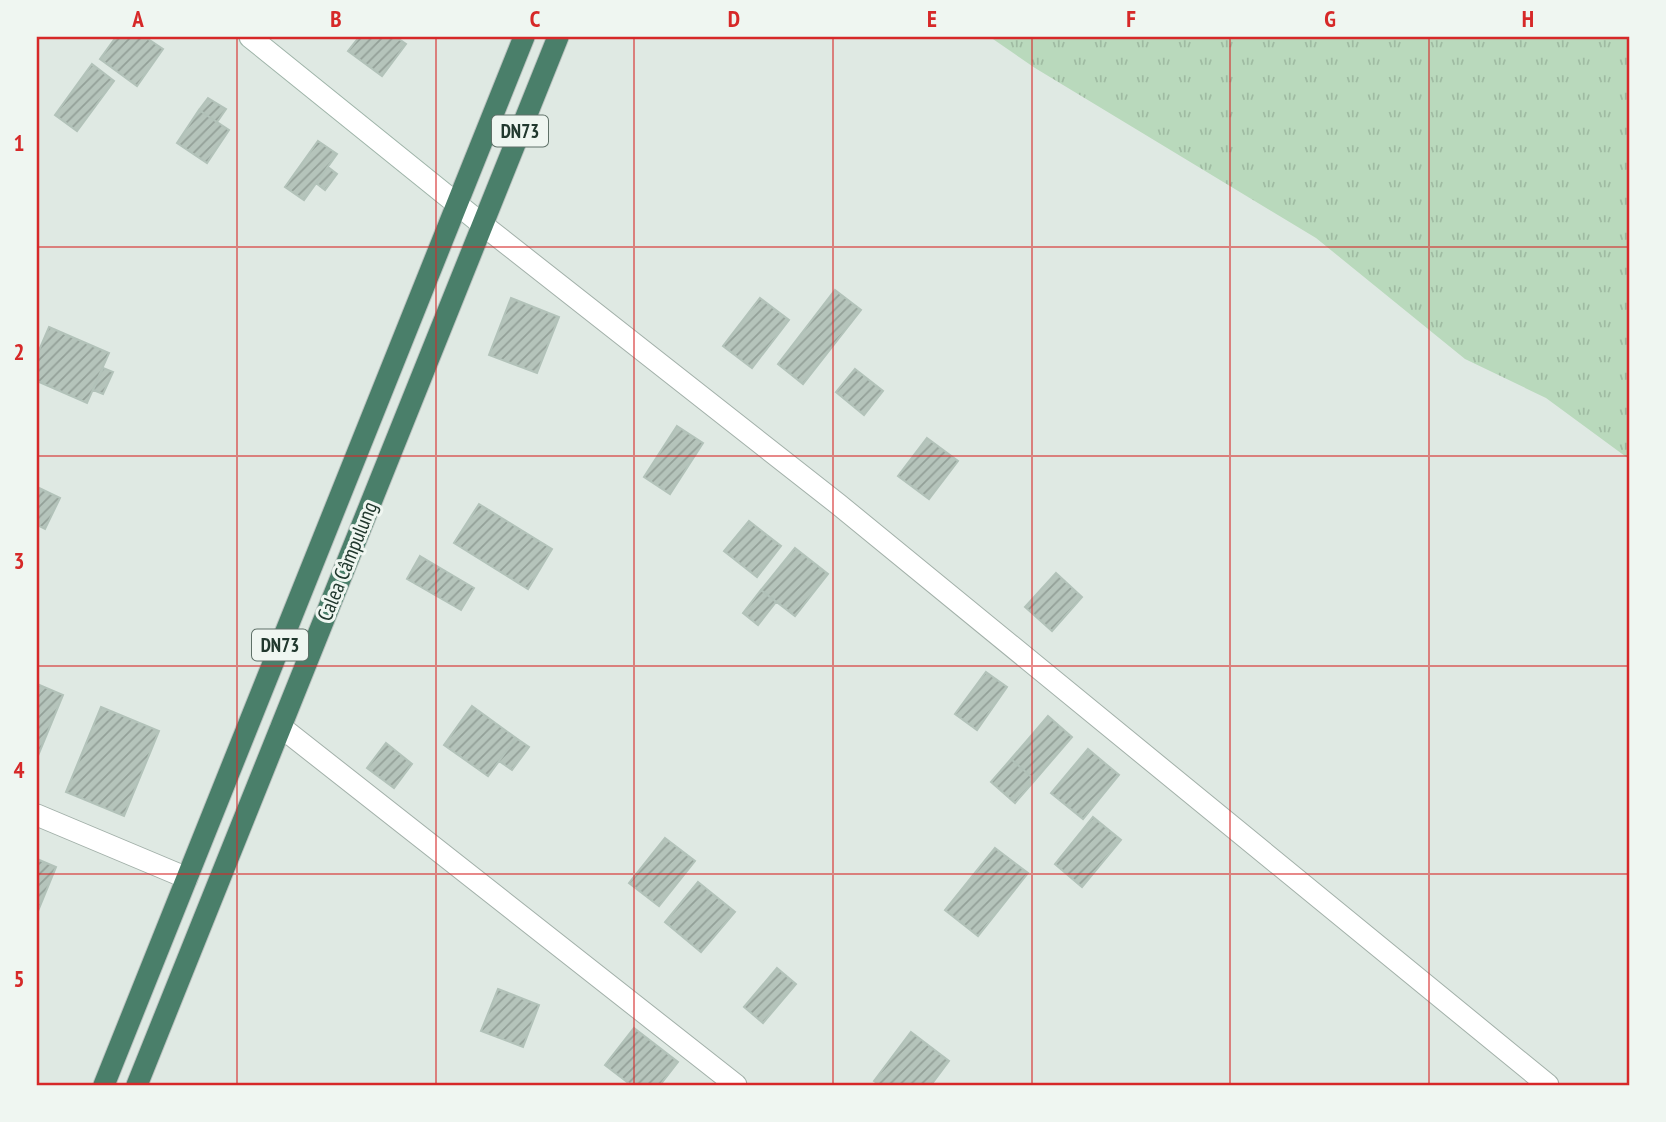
<svg xmlns="http://www.w3.org/2000/svg" width="1666" height="1122" viewBox="0 0 1666 1122" font-family="'PT Sans Narrow',sans-serif">
	<defs>
		<pattern id="grass-tufts" width="24" height="20" patternUnits="userSpaceOnUse" patternTransform="scale(1.75)"><rect width="24" height="20" fill="#b9d9bc"/><path d="M3 7l-1-3M5 7V3M7 7l1-3M15 17l-1-3M17 17v-4M19 17l1-3" fill="none" stroke="#9fbba2"/></pattern>
		<pattern id="building-hatch" width="6" height="6" patternUnits="userSpaceOnUse" patternTransform="scale(1.75)"><rect width="6" height="6" fill="#b5c4bb"/><path d="M-1 1l2-2M0 6l6-6M5 7l2-2" fill="none" stroke="#93a098"/></pattern>
	</defs>
	<rect width="100%" height="100%" fill="#dfe9e3"/>
	<!-- grass -->
	<path fill="url(#grass-tufts)" d="M990,37H1629V459L1546,398L1465,359L1316,238L1035,68Z"/>
	<!-- building -->
	<path fill="url(#building-hatch)" stroke="#b2c2b9" stroke-width="2" d="M116,37H145L163,49L137,86L100,59Z
		M359,37H396L406,44L382,76L348,51Z
		M92,64L114,81L77,131L55,115Z
		M208,98L226,109L217,122L199,110Z
		M199,110L229,130L207,163L177,143Z
		M318,141L337,154L304,200L285,187Z
		M328,167L337,174L325,190L316,183Z
		M835,290L861,310L803,384L778,364Z
		M511,298L559,317L537,373L489,355Z
		M760,298L789,320L752,368L723,346Z
		M49,327L109,353L87,403L37,381V355Z
		M103,368L113,372L103,394L93,390Z
		M855,369L883,391L864,415L836,392Z
		M677,426L703,443L670,494L644,477Z
		M927,438L958,461L929,499L898,476Z
		M37,487L60,498L45,529L37,525Z
		M479,504L552,549L528,589L454,543Z
		M749,521L781,546L757,577L724,551Z
		M795,548L828,574L795,616L761,590Z
		M420,556L474,588L461,610L407,579Z
		M1056,573L1082,597L1052,631L1025,607Z
		M761,590L776,602L758,625L743,613Z
		M986,672L1007,687L977,730L955,714Z
		M37,684L63,695L37,758Z
		M472,706L516,738L488,776L444,745Z
		M101,707L159,731L124,816L66,792Z
		M1048,716L1072,737L1035,780L1011,759Z
		M516,738L529,747L512,770L499,761Z
		M386,743L412,764L394,788L367,768Z
		M1088,749L1119,775L1083,819L1051,793Z
		M1011,759L1035,780L1015,803L991,782Z
		M1093,817L1121,840L1082,887L1055,864Z
		M665,838L695,861L659,906L629,883Z
		M995,848L1028,873L978,936L945,910Z
		M37,859L56,867L38,911L37,910Z
		M698,882L735,912L701,952L665,922Z
		M777,968L796,984L763,1023L744,1007Z
		M498,989L539,1005L523,1047L481,1031Z
		M634,1028L678,1062L660,1085H631L605,1065Z
		M911,1032L949,1061L931,1085H880L874,1081Z"/>
	<g fill="none" stroke-linecap="round" stroke-linejoin="round">
		<!-- minor casing -->
		<g stroke="#a2b0a9" stroke-width="23">
			<path id="minor" d="M483,225L838,504L1548,1085
				M281,727L736,1085
				M37,815L187,878"/>
		</g>
		<!-- secondary casing -->
		<g stroke="#9fb4a9" stroke-width="23">
			<path id="secondary" d="M250,37L483,225"/>
		</g>
		<!-- trunk casing -->
		<g stroke="#bcc3c0" stroke-width="23">
			<path id="trunk" d="M104,1085L524,37
				M137,1085L558,37"/>
		</g>
		<!-- minor -->
		<use href="#minor" stroke="#fff" stroke-width="21"/>
		<!-- secondary -->
		<use href="#secondary" stroke="#fff" stroke-width="21"/>
		<!-- trunk -->
		<use href="#trunk" stroke="#4a7f6a" stroke-width="21"/>
	</g>
	<!-- grid -->
	<path fill="none" stroke="#d62828" stroke-width="2" stroke-opacity="0.55" d="M237,37V1085M436,37V1085M634,37V1085M833,37V1085M1032,37V1085M1230,37V1085M1429,37V1085M37,247H1629M37,456H1629M37,666H1629M37,874H1629"/>
	<g text-anchor="middle" dominant-baseline="central" stroke-width="6" stroke-linejoin="round" paint-order="stroke">
		<!-- shield labels -->
		<g fill="#eff6f1" stroke="#5f7168" stroke-width="2">
			<rect x="492" y="115.5" width="56" height="31" rx="5"/>
			<rect x="252" y="629.5" width="56" height="31" rx="5"/>
		</g>
		<g font-size="19" font-weight="bold" fill="#21382e">
			<text x="520" y="131">DN73</text>
			<text x="280" y="645">DN73</text>
		</g>
		<!-- street labels -->
		<g font-size="21" fill="#21382e" stroke="#eff6f1">
			<text transform="translate(347 561) rotate(-68)">Calea Câmpulung</text>
		</g>
	</g>
	<!-- border -->
	<rect width="1666" height="1122" fill="none" stroke="#eff6f1" stroke-width="77"/>
	<rect x="38" y="38" width="1590" height="1046" fill="none" stroke="#d62828" stroke-width="2.5"/>
	<g font-size="23" text-anchor="middle" font-weight="bold" fill="#d62828">
		<text x="138" y="27">A</text>
		<text x="336" y="27">B</text>
		<text x="535" y="27">C</text>
		<text x="734" y="27">D</text>
		<text x="932" y="27">E</text>
		<text x="1131" y="27">F</text>
		<text x="1330" y="27">G</text>
		<text x="1528" y="27">H</text>
		<text x="19" y="151">1</text>
		<text x="19" y="360">2</text>
		<text x="19" y="569">3</text>
		<text x="19" y="778">4</text>
		<text x="19" y="987">5</text>
	</g>
</svg>
